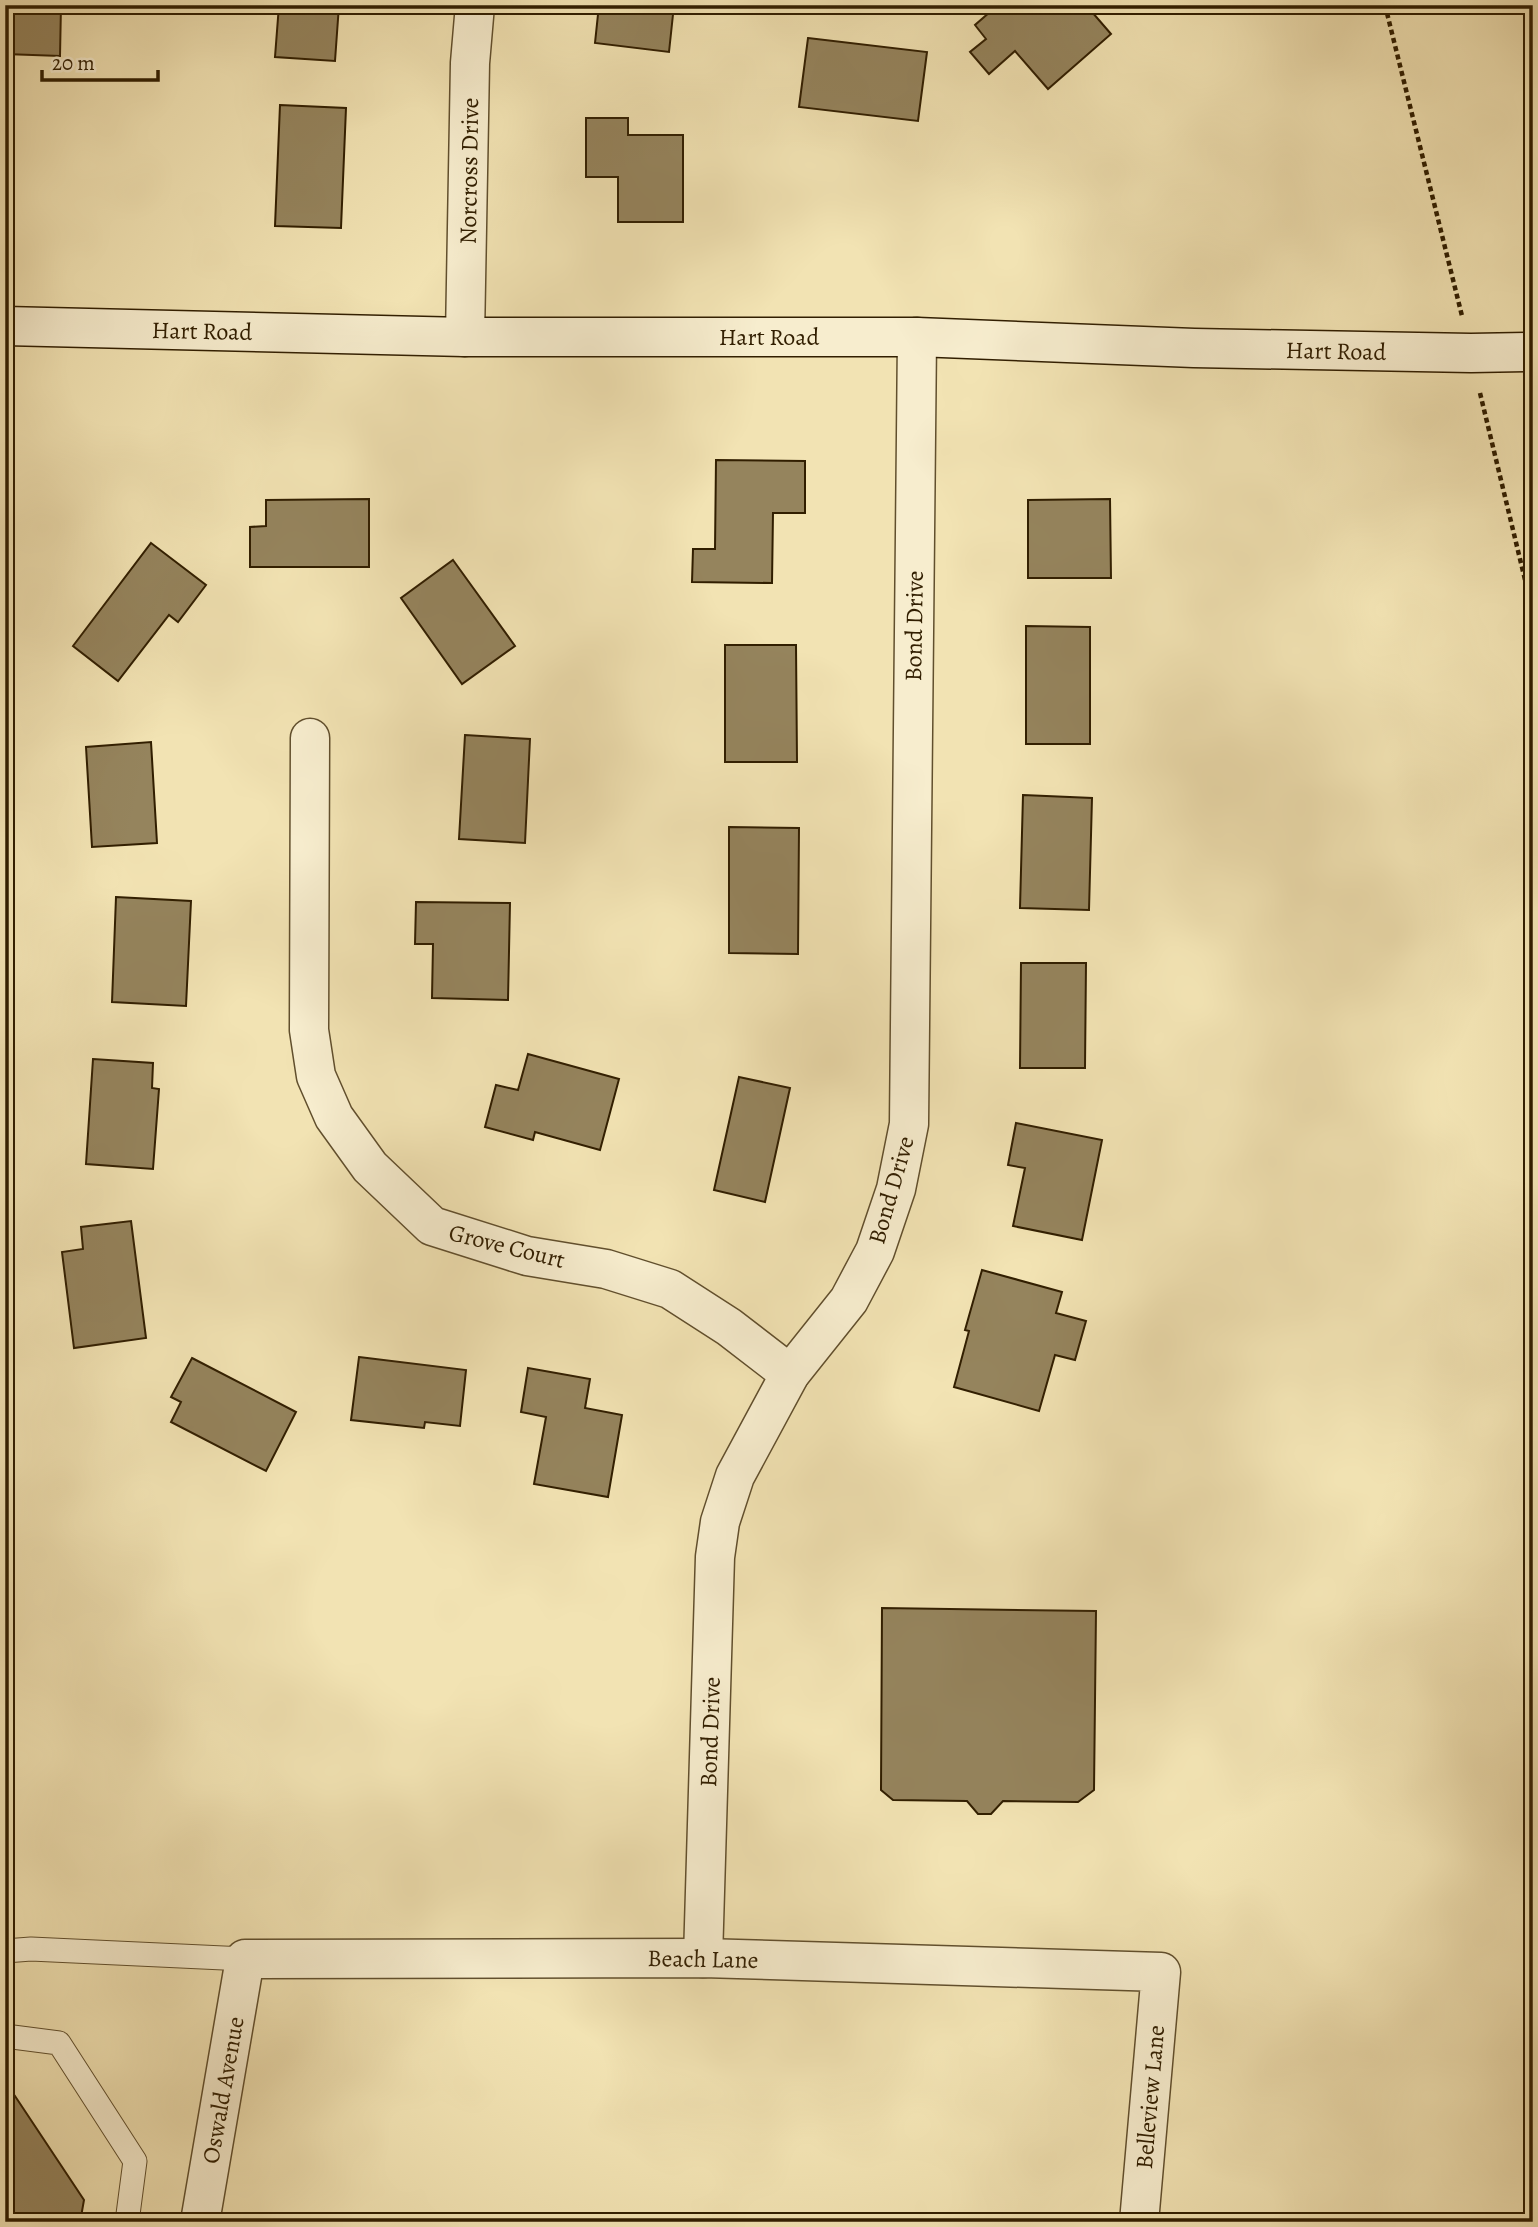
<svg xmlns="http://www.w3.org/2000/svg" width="1538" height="2227" viewBox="0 0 1538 2227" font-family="Alegreya,serif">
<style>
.building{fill:#95845d;stroke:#311e00;stroke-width:2}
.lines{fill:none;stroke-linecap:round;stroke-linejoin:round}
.lane-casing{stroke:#614f2d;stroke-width:25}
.street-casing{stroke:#614f2d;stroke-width:41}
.secondary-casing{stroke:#311e00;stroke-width:41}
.path{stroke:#311e00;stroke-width:4.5;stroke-dasharray:5 3.5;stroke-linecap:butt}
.lane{stroke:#f7edce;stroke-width:23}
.street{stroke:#f7edce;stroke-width:38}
.secondary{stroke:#f7edce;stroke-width:38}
.labels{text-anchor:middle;stroke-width:7;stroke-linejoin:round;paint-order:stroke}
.street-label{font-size:24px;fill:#311e00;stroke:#f7edce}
</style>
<rect width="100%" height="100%" fill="#f2e3b3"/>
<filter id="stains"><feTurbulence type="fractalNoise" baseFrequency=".00286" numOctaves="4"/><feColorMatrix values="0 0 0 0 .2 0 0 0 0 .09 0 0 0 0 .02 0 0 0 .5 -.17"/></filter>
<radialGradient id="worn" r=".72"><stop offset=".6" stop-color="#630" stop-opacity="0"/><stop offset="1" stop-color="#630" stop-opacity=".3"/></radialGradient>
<!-- building -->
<g class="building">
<polygon points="5,5 61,5 60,56 5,54"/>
<polygon points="279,5 339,5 335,61 275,57"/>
<polygon points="599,5 674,5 669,52 595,43"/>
<polygon points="998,5 1035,5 1042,13 1051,5 1086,5 1111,34 1048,89 1015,51 989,74 970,52 986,39 975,25"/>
<polygon points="808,38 927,52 918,121 799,107"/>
<polygon points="280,105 346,108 341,228 275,226"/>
<polygon points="586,118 628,118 628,135 683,135 683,222 618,222 618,177 586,177"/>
<polygon points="716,460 805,461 805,513 773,513 772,583 692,582 693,549 715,549"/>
<polygon points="369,499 369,567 250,567 250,527 266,526 266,500"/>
<polygon points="1110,499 1111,578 1028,578 1028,500"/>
<polygon points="151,543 206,585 178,622 169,615 118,681 73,646"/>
<polygon points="453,560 515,646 462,684 401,598"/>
<polygon points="1026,626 1090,627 1090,744 1026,744"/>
<polygon points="725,645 796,645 797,762 725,762"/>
<polygon points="465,735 530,739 525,843 459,839"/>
<polygon points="151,742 157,843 92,847 86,747"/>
<polygon points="1023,795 1092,798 1089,910 1020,908"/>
<polygon points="729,827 799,828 798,954 729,953"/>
<polygon points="116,897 191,901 186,1006 112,1002"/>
<polygon points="416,902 510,903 508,1000 432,998 433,944 415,944"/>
<polygon points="1021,963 1086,963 1085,1068 1020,1068"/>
<polygon points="528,1054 619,1079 600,1150 535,1132 533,1140 485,1127 496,1085 518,1090"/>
<polygon points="93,1059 153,1063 152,1088 159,1089 153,1169 86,1164"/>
<polygon points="739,1077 790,1088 765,1202 714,1190"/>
<polygon points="1016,1123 1102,1140 1082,1240 1013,1226 1025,1168 1008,1165"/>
<polygon points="131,1221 146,1338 74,1348 62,1252 83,1249 81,1227"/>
<polygon points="982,1270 1062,1292 1056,1313 1086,1321 1075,1360 1055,1355 1039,1411 954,1387 969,1331 965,1330"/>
<polygon points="359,1357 466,1370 460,1426 425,1422 424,1428 351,1420"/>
<polygon points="192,1358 296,1412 266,1471 171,1422 181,1402 171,1397"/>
<polygon points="528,1368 590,1379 585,1408 622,1415 608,1497 534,1484 546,1417 521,1412"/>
<polygon points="882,1608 1096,1611 1094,1790 1078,1802 1003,1801 991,1814 978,1814 967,1801 893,1800 881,1790"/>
<polygon points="5,2088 11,2090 84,2200 81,2217 74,2222 5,2222"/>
</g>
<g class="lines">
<!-- lane casing -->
<g class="lane-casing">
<g id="lane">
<polyline points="5,1951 31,1949 245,1959"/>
<polyline points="5,2036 59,2043 135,2161 127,2222"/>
</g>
</g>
<!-- street casing -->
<g class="street-casing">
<g id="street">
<polyline points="465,337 470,63 475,5"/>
<polyline points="310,738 309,1030 316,1076 334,1117 370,1167 432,1226 527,1256 606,1269 670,1289 729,1327 790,1374"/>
<polyline points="703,1958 715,1557 720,1522 735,1476 790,1374 849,1300 875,1251 896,1189 909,1124 917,337"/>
<polyline points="200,2222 245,1959 703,1958 1161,1972 1139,2222"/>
</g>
</g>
<!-- secondary casing -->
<g class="secondary-casing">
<polyline id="secondary" points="5,326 465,337 917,337 1194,348 1471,353 1533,352"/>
</g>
<!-- path -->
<g class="path">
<polyline points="1385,5 1462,316"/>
<polyline points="1480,393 1533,613"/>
</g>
<!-- lane -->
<use href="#lane" class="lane"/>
<!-- street -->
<use href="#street" class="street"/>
<!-- secondary -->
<use href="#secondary" class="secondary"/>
</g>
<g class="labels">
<!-- street labels -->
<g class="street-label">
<text transform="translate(469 171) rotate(-89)" y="8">Norcross Drive</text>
<text transform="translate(202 331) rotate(1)" y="8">Hart Road</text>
<text x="769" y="345">Hart Road</text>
<text transform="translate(1336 351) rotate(1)" y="8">Hart Road</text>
<text transform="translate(914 626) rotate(-89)" y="8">Bond Drive</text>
<text transform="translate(891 1190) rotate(-74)" y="8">Bond Drive</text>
<text transform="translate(507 1246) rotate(14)" y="8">Grove Court</text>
<text transform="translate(710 1732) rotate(-88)" y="8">Bond Drive</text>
<text transform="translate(703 1959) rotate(1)" y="8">Beach Lane</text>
<text transform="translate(223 2090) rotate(-80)" y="8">Oswald Avenue</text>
<text transform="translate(1150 2097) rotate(-85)" y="8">Belleview Lane</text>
</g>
</g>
<!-- margin -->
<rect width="1538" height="2227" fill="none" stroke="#f2e3b3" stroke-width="28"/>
<rect x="7" y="7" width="1524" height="2213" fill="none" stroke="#311e00" stroke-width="3.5"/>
<rect x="14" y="14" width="1510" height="2199" fill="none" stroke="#311e00" stroke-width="2"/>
<!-- scale -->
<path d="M42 70v10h116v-10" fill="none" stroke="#311e00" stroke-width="3.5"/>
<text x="52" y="70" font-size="21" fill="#311e00" stroke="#f7edce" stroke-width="5" paint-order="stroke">20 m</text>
<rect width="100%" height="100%" filter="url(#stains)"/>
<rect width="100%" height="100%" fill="url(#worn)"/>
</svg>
